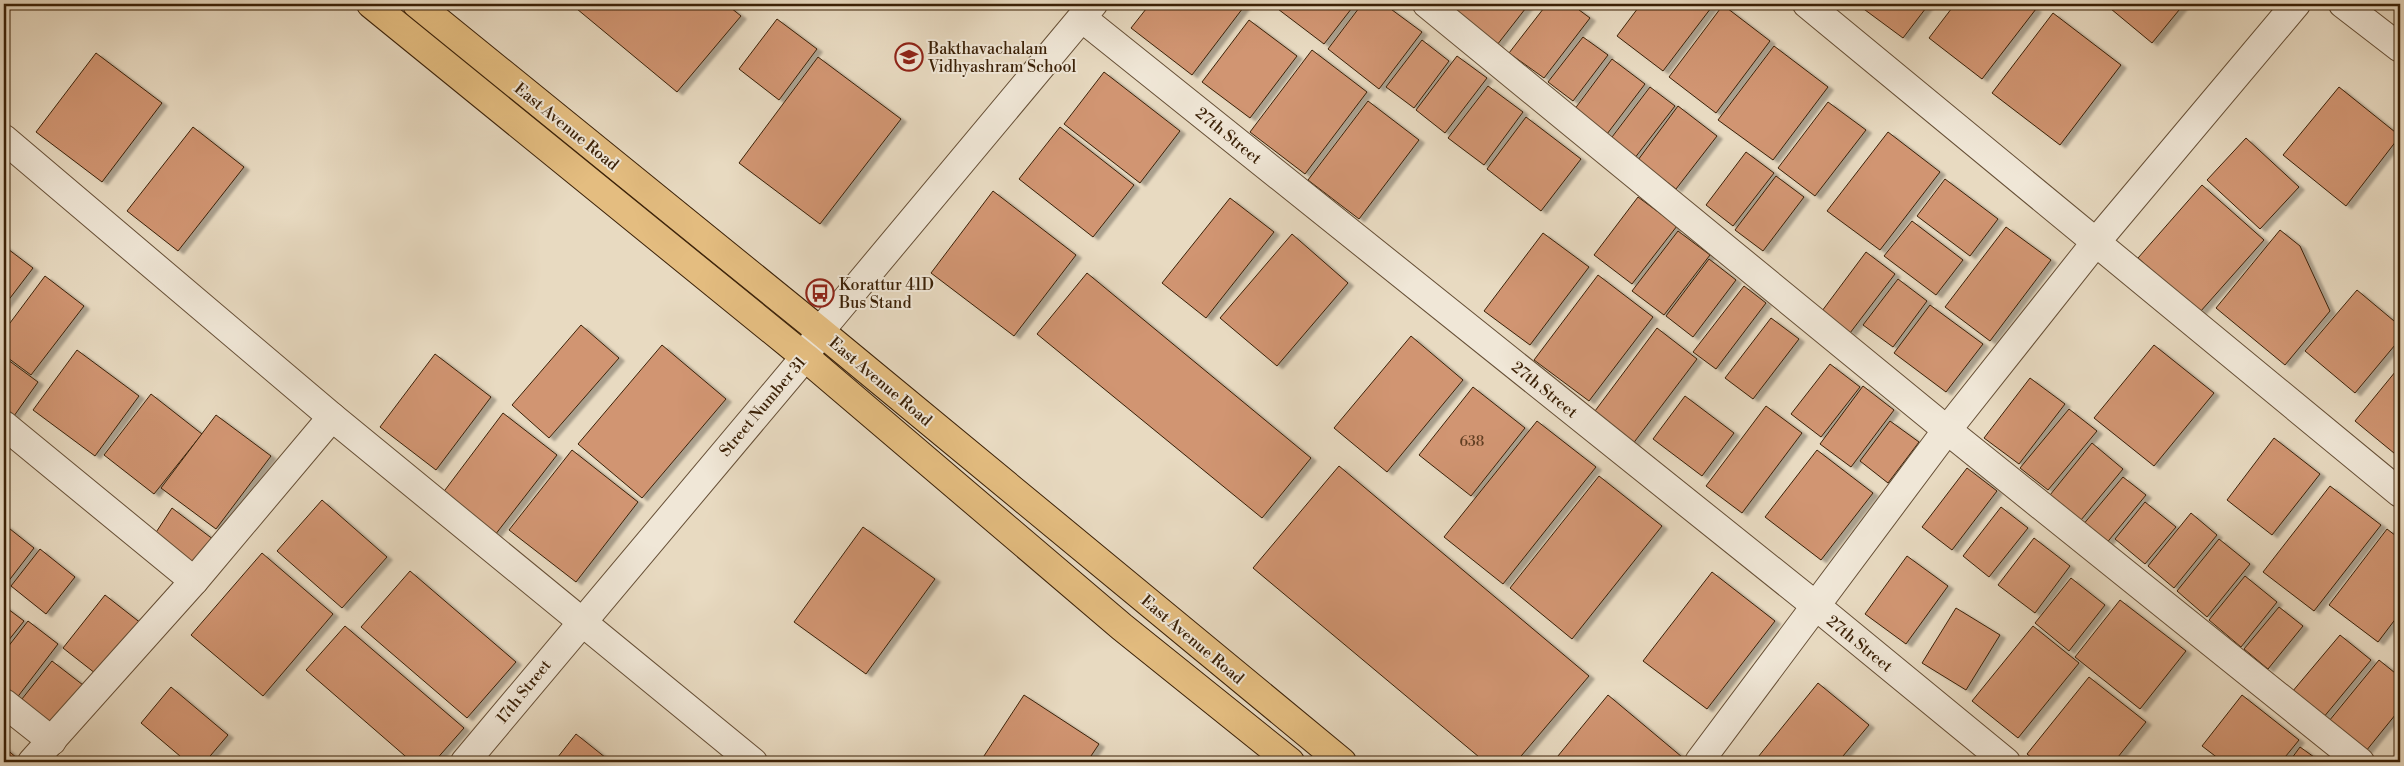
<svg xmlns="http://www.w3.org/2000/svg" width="2404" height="766" viewBox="0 0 2404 766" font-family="'Libre Bodoni',serif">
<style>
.building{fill:#d19572;stroke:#3b2107;filter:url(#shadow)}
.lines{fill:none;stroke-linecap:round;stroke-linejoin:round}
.minor-casing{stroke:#664f36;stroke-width:30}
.major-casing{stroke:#3b2107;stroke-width:30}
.minor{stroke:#f0e7d7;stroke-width:28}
.major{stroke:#e4bd80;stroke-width:28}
.labels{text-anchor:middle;stroke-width:4;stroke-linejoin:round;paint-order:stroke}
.number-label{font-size:14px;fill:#603e22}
.poi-label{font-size:16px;fill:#3b2107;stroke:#f0e7d7;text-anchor:start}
.street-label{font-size:16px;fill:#3b2107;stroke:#f0e7d7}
</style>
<defs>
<filter id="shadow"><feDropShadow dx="5.5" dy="3" stdDeviation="1" flood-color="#0004"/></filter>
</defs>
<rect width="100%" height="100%" fill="#e8dac1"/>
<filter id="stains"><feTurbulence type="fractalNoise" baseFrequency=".004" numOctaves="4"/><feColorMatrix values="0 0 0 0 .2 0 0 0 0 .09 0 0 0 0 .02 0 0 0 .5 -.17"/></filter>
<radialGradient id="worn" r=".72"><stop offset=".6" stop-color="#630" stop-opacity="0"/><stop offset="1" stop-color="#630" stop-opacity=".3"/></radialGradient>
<!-- building -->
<g class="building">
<polygon points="571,4 726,4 741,16 677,92"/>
<polygon points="1150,4 1246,4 1192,75 1131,28"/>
<polygon points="1276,4 1355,4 1324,44 1274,6"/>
<polygon points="1362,4 1384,4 1422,32 1379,89 1328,49"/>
<polygon points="1457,4 1529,4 1497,45 1452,11"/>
<polygon points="1547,4 1571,4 1590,18 1544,78 1509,53"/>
<polygon points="1641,4 1714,4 1663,71 1617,36"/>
<polygon points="1857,4 1929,4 1903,38"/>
<polygon points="1955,4 2028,4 2036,9 1982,79 1929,38"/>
<polygon points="2105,4 2184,4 2152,43"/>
<polygon points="1723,5 1770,41 1716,113 1669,77"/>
<polygon points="2053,13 2121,65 2060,145 1992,93"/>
<polygon points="777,19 817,49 779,100 739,69"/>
<polygon points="1249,20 1297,56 1250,118 1202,82"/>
<polygon points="1583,37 1608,55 1573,101 1548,82"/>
<polygon points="1422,40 1449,61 1414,108 1386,87"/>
<polygon points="1774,46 1828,87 1773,160 1718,120"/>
<polygon points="1312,50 1367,92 1305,174 1250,132"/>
<polygon points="96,53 162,103 102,182 36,132"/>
<polygon points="1457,56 1487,78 1445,133 1416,110"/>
<polygon points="818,57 901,119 820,224 739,163"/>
<polygon points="1612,59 1645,84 1607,134 1574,110"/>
<polygon points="1104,72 1180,131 1140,183 1064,124"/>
<polygon points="1488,86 1523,112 1484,165 1448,138"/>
<polygon points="1650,87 1675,106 1634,159 1609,141"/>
<polygon points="2339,87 2400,136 2346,206 2283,155"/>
<polygon points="1368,101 1419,140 1359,219 1308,180"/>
<polygon points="1828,102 1866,130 1815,196 1778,168"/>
<polygon points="1678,106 1717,136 1676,189 1638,160"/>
<polygon points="1526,117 1581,159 1541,211 1487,169"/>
<polygon points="193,127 244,167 178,251 127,211"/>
<polygon points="1060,127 1134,185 1093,237 1019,179"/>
<polygon points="1888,132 1940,172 1880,250 1827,211"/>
<polygon points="2246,138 2299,187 2260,229 2207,180"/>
<polygon points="1746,152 1774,173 1733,226 1706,205"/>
<polygon points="1776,176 1804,197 1763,251 1735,230"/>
<polygon points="1945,179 1998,219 1970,256 1917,216"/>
<polygon points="2202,185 2264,240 2200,312 2138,258"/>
<polygon points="993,191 1076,255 1014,336 931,273"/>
<polygon points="1638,197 1677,226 1632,284 1594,255"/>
<polygon points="1230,198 1274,232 1206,318 1162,283"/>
<polygon points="1912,221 1963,260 1936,295 1884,256"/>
<polygon points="2006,227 2051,260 1990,341 1945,307"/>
<polygon points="2280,230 2300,246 2330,311 2285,365 2216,308"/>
<polygon points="1678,231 1710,255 1664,315 1632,291"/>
<polygon points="1543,233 1589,267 1530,345 1484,311"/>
<polygon points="1292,234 1348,283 1277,366 1220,318"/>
<polygon points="4,246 33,268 4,306"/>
<polygon points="1866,252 1895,274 1850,333 1822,311"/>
<polygon points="1709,259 1736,280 1693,337 1666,316"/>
<polygon points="1087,273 1311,458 1262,518 1037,334"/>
<polygon points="1598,275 1653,317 1589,401 1534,360"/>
<polygon points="45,276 84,306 31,375 4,355 4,331"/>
<polygon points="1898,279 1927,301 1893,347 1863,325"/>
<polygon points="1744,286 1766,303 1716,369 1693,352"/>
<polygon points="2357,290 2400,326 2400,339 2355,393 2305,351"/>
<polygon points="1930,305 1983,344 1946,392 1894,353"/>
<polygon points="1771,318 1799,339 1753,399 1725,378"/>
<polygon points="581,325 619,358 549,438 512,405"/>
<polygon points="1657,328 1697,359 1632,445 1592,415"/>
<polygon points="1411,336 1463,380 1387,472 1334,428"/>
<polygon points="662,345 726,399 642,498 578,444"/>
<polygon points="2154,345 2214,393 2154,466 2094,418"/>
<polygon points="77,350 139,396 95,456 33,410"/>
<polygon points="435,354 491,397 436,470 380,427"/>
<polygon points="4,357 38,382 9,423 4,419"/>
<polygon points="1830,364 1860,387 1821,437 1791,414"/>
<polygon points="2400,366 2400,458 2355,421"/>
<polygon points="2030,378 2065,404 2019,464 1984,438"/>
<polygon points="1863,386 1894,410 1851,467 1820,444"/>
<polygon points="1473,387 1525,428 1471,496 1419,455"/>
<polygon points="151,394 202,434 154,494 104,455"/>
<polygon points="1685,396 1734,433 1702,476 1653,439"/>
<polygon points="1766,406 1802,433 1742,513 1706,486"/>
<polygon points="2069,409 2097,431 2048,490 2020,468"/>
<polygon points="503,413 557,455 495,535 442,494"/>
<polygon points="216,415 271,456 216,529 161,488"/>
<polygon points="1537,421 1596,467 1503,584 1444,537"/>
<polygon points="1890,421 1919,442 1888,483 1860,461"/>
<polygon points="2274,438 2320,474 2272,535 2227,500"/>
<polygon points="2092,443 2123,469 2081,520 2050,495"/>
<polygon points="572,450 638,502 576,582 509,530"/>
<polygon points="1817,450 1873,493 1821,560 1765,517"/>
<polygon points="1339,466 1589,676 1516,762 1485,762 1253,568"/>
<polygon points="1967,468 1997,491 1952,550 1922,527"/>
<polygon points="1599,476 1662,526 1572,639 1510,588"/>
<polygon points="2123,477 2146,495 2105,545 2082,526"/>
<polygon points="2330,486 2381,525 2314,611 2263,572"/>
<polygon points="322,500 387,557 342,608 277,551"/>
<polygon points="2145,502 2176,527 2145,564 2115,539"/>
<polygon points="2001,507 2028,528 1989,577 1963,556"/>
<polygon points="172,508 218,543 190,571 151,540"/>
<polygon points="2191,513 2217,535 2174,588 2148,566"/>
<polygon points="5,525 34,548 4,587 4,527"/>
<polygon points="863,527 935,579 866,674 794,622"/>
<polygon points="2387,529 2400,539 2400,613 2378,642 2329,605"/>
<polygon points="2034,538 2070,566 2035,613 1998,585"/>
<polygon points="2219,539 2250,564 2207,617 2177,591"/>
<polygon points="40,549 75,577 46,614 11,586"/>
<polygon points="262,553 333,614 263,696 191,635"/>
<polygon points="1907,556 1948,586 1906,644 1865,614"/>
<polygon points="410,571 516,662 467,718 361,627"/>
<polygon points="1712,572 1775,621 1707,709 1643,661"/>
<polygon points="2245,576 2277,602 2241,647 2209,620"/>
<polygon points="2071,578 2105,605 2069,651 2035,623"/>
<polygon points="105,595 142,624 100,677 63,648"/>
<polygon points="2120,600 2186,651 2140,709 2075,657"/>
<polygon points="4,606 24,621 4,646"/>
<polygon points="2279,607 2303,626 2268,669 2244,649"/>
<polygon points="1956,608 2000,635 1966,690 1922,663"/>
<polygon points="28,621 58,644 16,699 4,690 4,652"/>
<polygon points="345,626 464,728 434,762 412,762 306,670"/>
<polygon points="2033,626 2079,663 2018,738 1972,701"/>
<polygon points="2340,635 2371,660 2323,718 2292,692"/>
<polygon points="2379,660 2400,677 2400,709 2366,751 2329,721"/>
<polygon points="52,661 83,685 49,729 18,704"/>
<polygon points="2089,677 2146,722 2114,762 2037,762 2027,754"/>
<polygon points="1818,683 1869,725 1838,762 1754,762"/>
<polygon points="171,687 228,735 205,762 187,762 141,723"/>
<polygon points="1024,695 1099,744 1087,762 980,762"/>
<polygon points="1608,695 1682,757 1678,762 1553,762"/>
<polygon points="2242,695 2299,740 2281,762 2223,762 2202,746"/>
<polygon points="576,734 611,762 554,762"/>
<polygon points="4,747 18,759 16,762 4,762"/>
<polygon points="2300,747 2321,762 2289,762"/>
</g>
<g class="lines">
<!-- minor casing -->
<g class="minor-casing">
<g id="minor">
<polyline points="1427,4 1947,430 2360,762"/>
<polyline points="1807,4 2400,493"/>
<polyline points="2343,4 2400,48"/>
<polyline points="1082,18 1816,606 2006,762"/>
<polyline points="4,139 332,417 753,762"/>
<polyline points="4,425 194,581"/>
<polyline points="4,703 52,741"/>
<polyline points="32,762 194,581 332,417"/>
<polyline points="465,762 805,357 820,331 1093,4"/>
<polyline points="1699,762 1947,430 2096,242 2296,4"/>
</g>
</g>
<!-- major casing -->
<g class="major-casing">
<g id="major">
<polyline points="371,4 805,357 1122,627 1290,762"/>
<polyline points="417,4 820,331 1342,762"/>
</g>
</g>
<!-- minor -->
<use href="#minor" class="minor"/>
<!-- major -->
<use href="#major" class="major"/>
</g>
<!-- icons -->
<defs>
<g id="school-ring" transform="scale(1.4375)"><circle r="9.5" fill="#f0e7d7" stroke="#8f2418" stroke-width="1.5"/><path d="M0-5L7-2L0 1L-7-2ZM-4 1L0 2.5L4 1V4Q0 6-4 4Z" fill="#8f2418"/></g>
<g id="bus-ring" transform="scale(1.4375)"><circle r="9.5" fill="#f0e7d7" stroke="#8f2418" stroke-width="1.5"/><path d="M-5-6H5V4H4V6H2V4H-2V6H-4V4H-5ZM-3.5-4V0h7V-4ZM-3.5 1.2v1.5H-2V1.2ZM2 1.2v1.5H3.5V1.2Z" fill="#8f2418"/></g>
</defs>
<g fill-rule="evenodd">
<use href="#school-ring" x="909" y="57"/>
<use href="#bus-ring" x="820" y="293"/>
</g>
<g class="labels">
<!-- number labels -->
<g class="number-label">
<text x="1472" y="446">638</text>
</g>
<!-- poi labels -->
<g class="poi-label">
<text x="928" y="54">Bakthavachalam<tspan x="928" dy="18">Vidhyashram School</tspan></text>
<text x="839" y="290">Korattur 41D<tspan x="839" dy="18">Bus Stand</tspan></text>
</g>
<!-- street labels -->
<g class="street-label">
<text transform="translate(567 126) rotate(39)" y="6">East Avenue Road</text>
<text transform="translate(1229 135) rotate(39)" y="6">27th Street</text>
<text transform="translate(881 381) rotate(40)" y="6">East Avenue Road</text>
<text transform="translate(1545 389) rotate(39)" y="6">27th Street</text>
<text transform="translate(762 406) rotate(-50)" y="6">Street Number 31</text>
<text transform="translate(1193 639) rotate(40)" y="6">East Avenue Road</text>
<text transform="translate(1860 643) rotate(39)" y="6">27th Street</text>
<text transform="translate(523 691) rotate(-51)" y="6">17th Street</text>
</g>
</g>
<!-- margin -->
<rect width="2404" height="766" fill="none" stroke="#e8dac1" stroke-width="20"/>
<rect x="5" y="5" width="2394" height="756" fill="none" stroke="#3b2107" stroke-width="2.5"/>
<rect x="10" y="10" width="2384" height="746" fill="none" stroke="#3b2107"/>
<rect width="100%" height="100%" filter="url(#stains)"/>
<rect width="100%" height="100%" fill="url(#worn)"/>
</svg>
